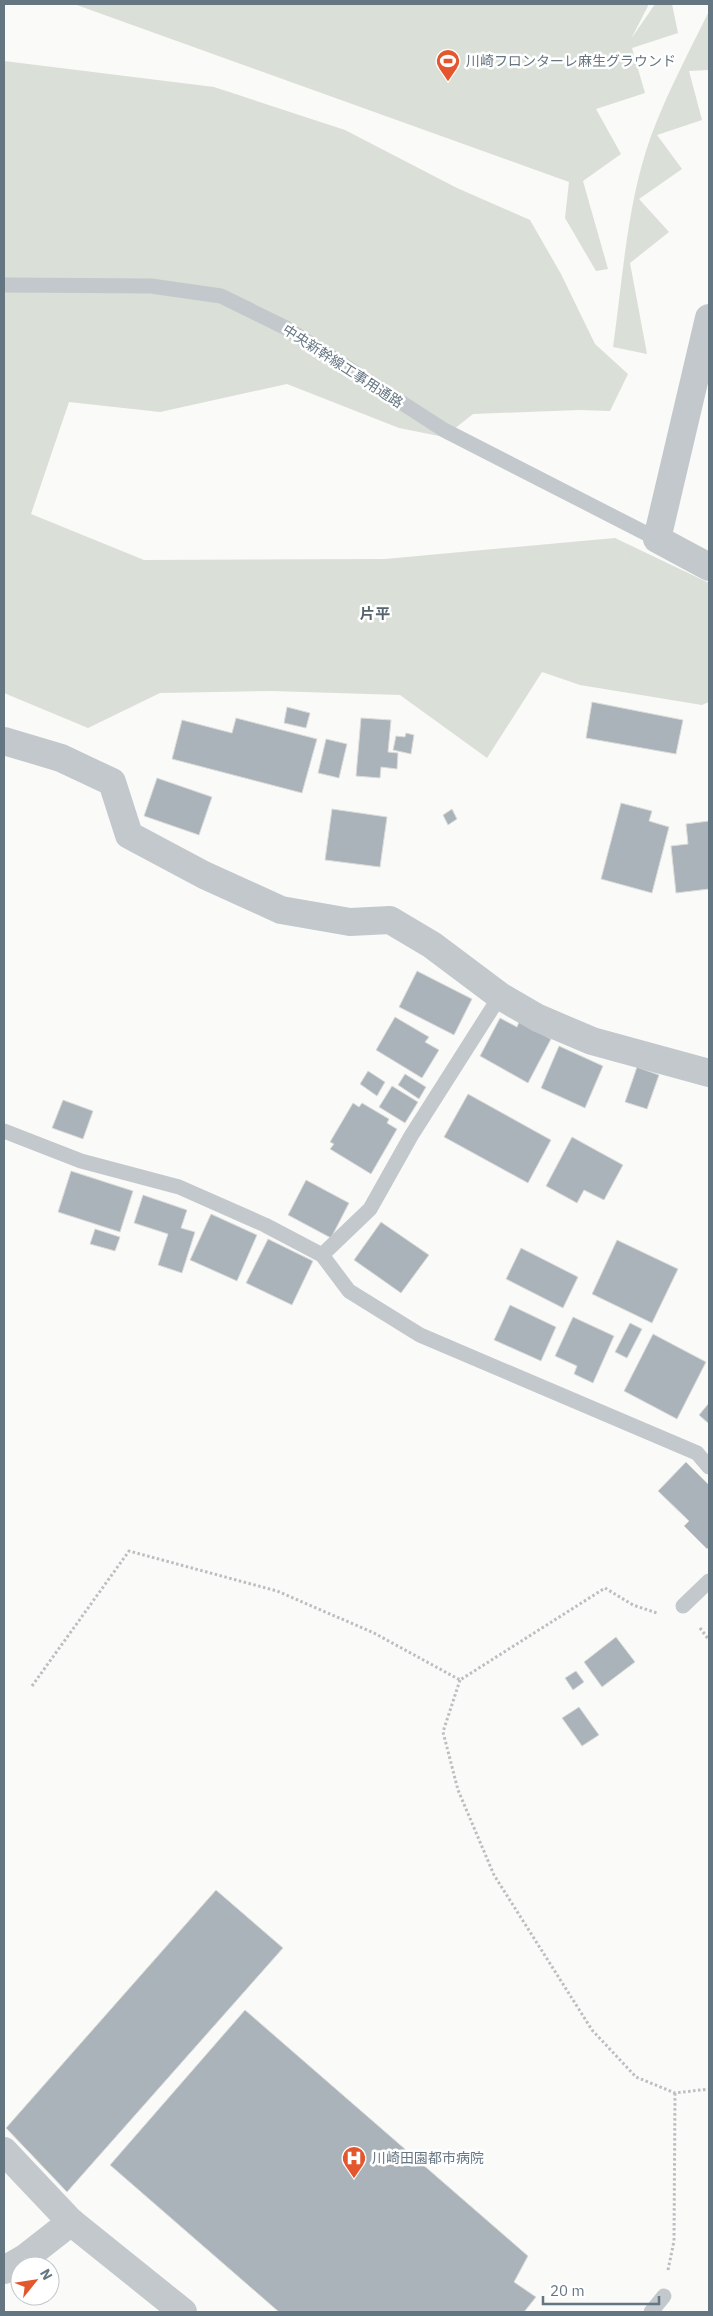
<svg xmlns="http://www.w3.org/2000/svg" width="713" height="2316" viewBox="0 0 713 2316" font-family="'IBM Plex Sans','Noto Sans JP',sans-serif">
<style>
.green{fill:#dadfd7}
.building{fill:#aab3b9;stroke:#dcdcda}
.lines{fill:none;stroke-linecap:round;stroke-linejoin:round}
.path{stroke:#bbbfc2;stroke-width:3;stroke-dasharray:2.5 2.5;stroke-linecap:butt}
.lane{stroke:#c3c8cc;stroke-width:15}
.street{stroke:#c3c8cc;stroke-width:28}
.labels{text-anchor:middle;stroke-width:5;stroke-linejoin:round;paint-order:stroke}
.poi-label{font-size:14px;fill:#657683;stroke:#fff;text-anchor:start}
.street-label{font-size:14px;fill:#657683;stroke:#fff}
.neighbourhood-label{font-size:15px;font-weight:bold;fill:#57646e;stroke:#fff}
</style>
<rect width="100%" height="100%" fill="#fafaf8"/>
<!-- green -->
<g class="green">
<polygon points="74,4 649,4 631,39 655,4 672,4 678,33 632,48 645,93 596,109 621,154 583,181 608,269 596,271 565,218 569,182"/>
<path d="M 709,11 L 709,70 L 689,71 L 702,120 L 657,135 L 682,169 L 639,199 L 669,232 L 630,263 L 647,354 L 613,347 C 623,277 627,203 651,136 C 667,93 689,52 709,11 Z"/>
<polygon points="4,61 214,87 345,130 457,188 530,220 561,274 595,344 628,374 610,411 579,410 473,414 444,437 399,428 287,384 160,412 69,402 31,514 144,560 385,559 615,538 709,583 709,702 702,705 580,685 542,672 487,758 400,695 272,691 160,693 88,728 4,693"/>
</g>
<!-- building -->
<g class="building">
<polygon points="592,702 683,720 676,754 586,738"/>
<polygon points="287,707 310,713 306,728 284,723"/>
<polygon points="236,718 317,739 302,793 172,759 182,720 232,733"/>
<polygon points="361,718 391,720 388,752 398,753 397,769 381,767 380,778 356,776"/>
<polygon points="406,733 414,735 411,754 393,750 396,736 405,737"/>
<polygon points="326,739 347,744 339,778 318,773"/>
<polygon points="157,778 212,797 199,835 144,816"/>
<polygon points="621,803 652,811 649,821 669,827 652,893 601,879"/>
<polygon points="332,809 387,817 380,867 325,860"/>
<polygon points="452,809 457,819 448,825 443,815"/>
<polygon points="709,821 709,889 676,893 671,846 688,844 686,824"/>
<polygon points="417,971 472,999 454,1035 399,1007"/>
<polygon points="395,1017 429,1037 425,1042 439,1050 422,1078 376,1050"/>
<polygon points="500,1018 517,1027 519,1022 551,1039 528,1083 480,1056"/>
<polygon points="559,1046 603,1066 585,1108 541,1088"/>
<polygon points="637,1067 659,1075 647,1109 625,1102"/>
<polygon points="368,1071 385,1082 377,1096 360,1084"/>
<polygon points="405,1074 426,1087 419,1099 398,1085"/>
<polygon points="392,1086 418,1102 405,1123 379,1107"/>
<polygon points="468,1094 551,1140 528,1183 444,1137"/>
<polygon points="63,1100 93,1111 83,1139 52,1128"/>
<polygon points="353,1103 359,1107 362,1103 389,1119 387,1123 397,1129 371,1174 330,1149 334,1144 330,1142"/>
<polygon points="572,1137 623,1165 604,1200 584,1190 577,1203 546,1186"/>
<polygon points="71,1171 133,1191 120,1232 58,1212"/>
<polygon points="306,1180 349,1203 331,1238 288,1215"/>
<polygon points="143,1195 187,1210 181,1228 195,1232 182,1273 158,1265 168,1234 134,1223"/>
<polygon points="211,1214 257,1235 237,1281 190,1260"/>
<polygon points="381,1222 429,1255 401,1293 354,1260"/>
<polygon points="95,1229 120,1237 115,1251 90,1244"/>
<polygon points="268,1239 313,1261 292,1305 246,1283"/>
<polygon points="617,1240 678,1269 652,1323 592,1294"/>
<polygon points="521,1248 578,1277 563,1308 506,1279"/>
<polygon points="510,1305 556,1327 541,1361 494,1340"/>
<polygon points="573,1317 614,1336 593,1383 574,1374 577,1366 555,1356"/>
<polygon points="630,1323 642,1329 627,1358 615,1352"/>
<polygon points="653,1334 706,1362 677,1419 624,1391"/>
<polygon points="709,1403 709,1421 708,1423 699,1415"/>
<polygon points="686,1462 709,1485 709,1547 707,1549 684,1526 689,1521 658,1491"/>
<polygon points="616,1637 635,1662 602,1687 584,1662"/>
<polygon points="576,1671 584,1682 573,1690 565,1678"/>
<polygon points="579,1707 599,1735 582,1746 562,1718"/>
<polygon points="216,1890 283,1948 67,2192 6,2128"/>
<polygon points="245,2010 528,2256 514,2282 536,2297 524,2312 279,2312 110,2165"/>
</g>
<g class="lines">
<!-- path -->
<g class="path">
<polyline points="700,1628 709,1640"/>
<polyline points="460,1680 443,1732 458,1790 494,1875 592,2030 636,2077 675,2093 709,2089"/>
<polyline points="32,1686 129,1551 277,1591 374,1633 460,1680 605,1588 633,1605 657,1613"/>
<polyline points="668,2270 674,2241 675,2093"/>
</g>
<!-- lane -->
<g class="lane">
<polyline points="4,285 151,286 221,296 286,328 444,430 657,539"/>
<polyline points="4,1131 81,1161 179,1187 265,1225 322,1255 370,1209 411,1136 500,996"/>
<polyline points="322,1255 349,1291 420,1335 697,1453 709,1467"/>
<polyline points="683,1606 709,1581"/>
<polyline points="651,2312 664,2296"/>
</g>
<!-- street -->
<g class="street">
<polyline points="709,318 657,539 709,567"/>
<polyline points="4,741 61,758 112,782 129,835 204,875 281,910 350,922 390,920 432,945 500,996 538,1018 592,1041 709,1073"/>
<polyline points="4,2151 71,2222 183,2312"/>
<polyline points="4,2270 25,2258 71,2222"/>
</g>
</g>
<!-- icons -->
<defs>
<g id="stadium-pin" transform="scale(1.25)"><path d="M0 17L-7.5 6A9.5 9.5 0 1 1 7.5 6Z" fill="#e4572e" stroke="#fff"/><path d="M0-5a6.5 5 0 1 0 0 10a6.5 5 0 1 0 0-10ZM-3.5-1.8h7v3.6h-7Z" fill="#fff"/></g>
<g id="hospital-pin" transform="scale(1.25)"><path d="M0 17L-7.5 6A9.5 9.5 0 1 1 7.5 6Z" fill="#e4572e" stroke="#fff"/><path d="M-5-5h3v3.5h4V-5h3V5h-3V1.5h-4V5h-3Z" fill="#fff"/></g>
</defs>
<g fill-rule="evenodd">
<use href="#stadium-pin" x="448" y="61"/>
<use href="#hospital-pin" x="354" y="2158"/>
</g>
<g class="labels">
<!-- poi labels -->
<g class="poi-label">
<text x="466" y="66">川崎フロンターレ麻生グラウンド</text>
<text x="372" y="2163">川崎田園都市病院</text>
</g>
<!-- street labels -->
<g class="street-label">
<text transform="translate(343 366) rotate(33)" y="5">中央新幹線工事用通路</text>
</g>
<!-- neighbourhood labels -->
<g class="neighbourhood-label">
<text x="375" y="619">片平</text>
</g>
</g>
<!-- border -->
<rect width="713" height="2316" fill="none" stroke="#657683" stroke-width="10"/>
<!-- north arrow -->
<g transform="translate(35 2281) rotate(60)"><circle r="24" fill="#ffffff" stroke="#c1c8cd"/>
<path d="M0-4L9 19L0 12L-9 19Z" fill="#e4572e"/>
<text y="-8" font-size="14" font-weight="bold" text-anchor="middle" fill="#657683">N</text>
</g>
<!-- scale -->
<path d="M543 2296v8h116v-8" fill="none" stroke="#657683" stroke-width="2.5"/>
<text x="550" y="2296" font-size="15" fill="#657683" stroke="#ffffff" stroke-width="4" paint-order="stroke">20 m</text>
</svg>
